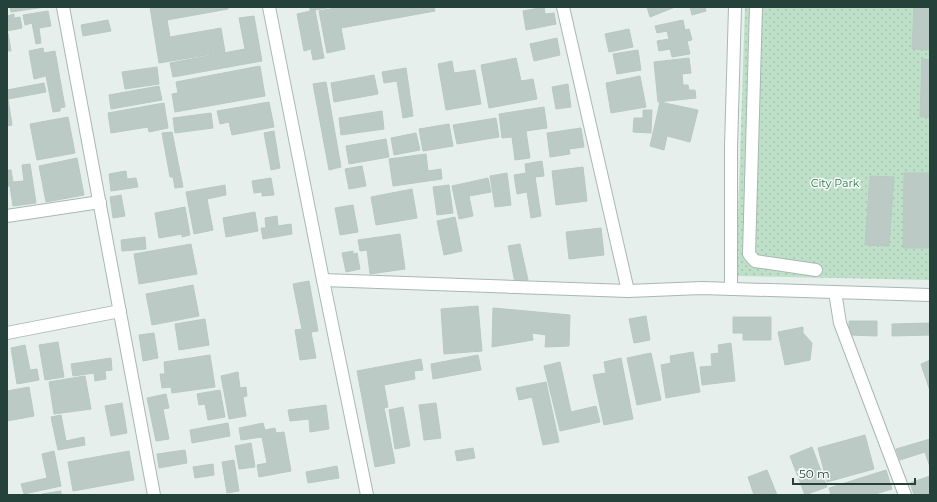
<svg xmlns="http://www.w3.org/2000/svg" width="937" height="502" viewBox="0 0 937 502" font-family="Montserrat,sans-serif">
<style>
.grass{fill:url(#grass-dots)}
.building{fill:#bbcac4;stroke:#b8c9c2}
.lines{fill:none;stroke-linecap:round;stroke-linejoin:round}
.minor-casing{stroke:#a8b8b2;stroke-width:14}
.minor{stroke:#fff;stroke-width:12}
.labels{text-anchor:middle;stroke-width:3;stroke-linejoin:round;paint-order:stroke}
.park-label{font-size:11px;fill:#2d7a4b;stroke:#f7fbf9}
</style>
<defs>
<pattern id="grass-dots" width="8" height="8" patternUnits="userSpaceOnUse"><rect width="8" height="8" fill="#bfe0c8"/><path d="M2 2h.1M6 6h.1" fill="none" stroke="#a4c1ad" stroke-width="1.8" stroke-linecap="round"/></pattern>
</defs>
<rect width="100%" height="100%" fill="#e6efeb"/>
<!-- grass -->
<polygon class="grass" points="745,7 930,7 930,280 736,276"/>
<!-- building -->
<g class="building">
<polygon points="10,7 45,7 11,12"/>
<polygon points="150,7 228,7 228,9 167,20 170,37 221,28 225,52 159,63"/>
<polygon points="310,7 332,7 310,11"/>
<polygon points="340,7 434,7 435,11 341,28 345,49 327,53 319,11"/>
<polygon points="544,7 545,14 554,13 556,24 526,30 523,11"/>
<polygon points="647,7 675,7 650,17"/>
<polygon points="690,7 705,7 706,11 692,15"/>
<polygon points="914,7 930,7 930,50 912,49"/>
<polygon points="315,10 324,58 313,60 311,49 304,51 297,14"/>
<polygon points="48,11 51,26 39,28 41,43 36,44 32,23 25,25 23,15"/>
<polygon points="14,14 14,18 20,17 22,28 7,31 7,16"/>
<polygon points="254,16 262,61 173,77 170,63 245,49 239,18"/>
<polygon points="108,20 111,31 83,36 81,25"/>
<polygon points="683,20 685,30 689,29 692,40 687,41 690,54 672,57 670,49 659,51 657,41 669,39 667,31 657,33 655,26"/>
<polygon points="629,29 633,47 609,52 605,34"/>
<polygon points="7,33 8,33 11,51 7,51"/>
<polygon points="557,38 560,55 534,61 530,44"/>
<polygon points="43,48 44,53 55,51 65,107 60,108 60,111 53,112 46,76 34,79 29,51"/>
<polygon points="638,50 641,70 617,74 613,54"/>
<polygon points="516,58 521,81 533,79 537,99 489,108 481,65"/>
<polygon points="689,58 691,73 682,74 683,85 688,85 689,90 695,90 696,98 658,102 654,62"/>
<polygon points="922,59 930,60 930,117 920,117"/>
<polygon points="452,61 454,73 475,70 481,104 446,110 438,64"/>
<polygon points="260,66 265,96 175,112 172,94 178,93 176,82"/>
<polygon points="157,67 159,84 125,89 122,72"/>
<polygon points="406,68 413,116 403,118 397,81 384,83 382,72"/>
<polygon points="374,75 378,94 334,102 331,83"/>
<polygon points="640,76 646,107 611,113 606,83"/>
<polygon points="326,82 341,167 329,170 313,84"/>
<polygon points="44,83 46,92 8,99 12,125 7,126 7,90"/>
<polygon points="568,84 571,107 556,109 552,87"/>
<polygon points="159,86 162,100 111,109 109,95"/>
<polygon points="269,102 274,127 232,135 229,122 220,124 217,111"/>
<polygon points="660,102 698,110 690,142 667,136 664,150 650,146"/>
<polygon points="164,103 168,128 149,132 148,127 111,133 108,113"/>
<polygon points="544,107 547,128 526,131 530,158 515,160 512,137 502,138 499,114"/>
<polygon points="643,110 652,110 651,133 633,132 634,118 643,118"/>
<polygon points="382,111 384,129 341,135 339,118"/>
<polygon points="211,113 213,128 175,133 173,118"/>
<polygon points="68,117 75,153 37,160 30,124"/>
<polygon points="496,118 499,137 457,144 453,125"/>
<polygon points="449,124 453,146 423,151 419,129"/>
<polygon points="581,128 584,147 569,149 570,154 550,157 547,133"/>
<polygon points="274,131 280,168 271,170 264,133"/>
<polygon points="172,132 183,187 175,188 173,177 170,177 162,133"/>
<polygon points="416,133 420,150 394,155 391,138"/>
<polygon points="386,139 389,157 349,164 346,146"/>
<polygon points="426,154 428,171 441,169 442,179 393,186 389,159"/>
<polygon points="77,158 84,195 46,202 39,166"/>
<polygon points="542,161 544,176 535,177 541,216 531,218 527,192 517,194 514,175 526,173 525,164"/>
<polygon points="30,164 36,203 13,206 10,186 7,186 7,170 11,170 13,182 24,181 22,165"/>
<polygon points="362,166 366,186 349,189 345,169"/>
<polygon points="583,167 587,201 556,205 552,171"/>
<polygon points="126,171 127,179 136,178 138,187 111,191 109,174"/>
<polygon points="507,173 511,205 495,207 490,176"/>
<polygon points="904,173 930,173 930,248 903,248"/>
<polygon points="870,176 894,177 889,246 865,245"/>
<polygon points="271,178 274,195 262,196 262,192 254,193 252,181"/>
<polygon points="488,178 491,192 469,196 473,216 459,219 452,186"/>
<polygon points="225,185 226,195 207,199 213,230 194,234 186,192"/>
<polygon points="449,185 453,213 437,215 433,187"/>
<polygon points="412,189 417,218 376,225 371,197"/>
<polygon points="121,195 125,216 113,218 110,197"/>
<polygon points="353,205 358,232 340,235 335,208"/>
<polygon points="185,207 190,235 182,237 182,234 159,238 155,213"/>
<polygon points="255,212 258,231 226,237 223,218"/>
<polygon points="277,216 278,226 291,224 292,234 263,239 261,228 266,228 265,218"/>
<polygon points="455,217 462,251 444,255 437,221"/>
<polygon points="601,228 604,255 569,259 566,232"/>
<polygon points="400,234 405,269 370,274 367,250 360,251 358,240"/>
<polygon points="145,237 146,249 122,251 121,240"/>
<polygon points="191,244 197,274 139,284 134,254"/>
<polygon points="520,244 528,280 515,283 508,246"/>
<polygon points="353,251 353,254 357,253 360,269 346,272 342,253"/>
<polygon points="309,281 318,331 311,332 316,358 300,360 295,330 302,329 293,284"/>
<polygon points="193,285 199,316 152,325 146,294"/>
<polygon points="478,306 482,351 444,354 441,309"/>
<polygon points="493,308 570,315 569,346 545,347 546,335 532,333 533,340 492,347"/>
<polygon points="646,316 650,340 634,343 629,319"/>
<polygon points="733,317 771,317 771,340 743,340 743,333 733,333"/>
<polygon points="205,319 209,345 179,350 175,324"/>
<polygon points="849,321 877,321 877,336 849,335"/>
<polygon points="930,323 930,335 892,336 892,324"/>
<polygon points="803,327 803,333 812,343 810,360 785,365 778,332"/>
<polygon points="154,333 158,358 143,361 139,335"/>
<polygon points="58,342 64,377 45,380 39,345"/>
<polygon points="731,343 735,381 702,385 700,367 712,366 711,354 719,353 718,345"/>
<polygon points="25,345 30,370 37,369 39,380 17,384 11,348"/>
<polygon points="693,352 700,392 666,398 661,365 671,363 670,356"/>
<polygon points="651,353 661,400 637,405 627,358"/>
<polygon points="210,355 215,387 172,393 171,387 162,388 160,374 165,374 164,362"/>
<polygon points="478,355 481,370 433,379 431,364"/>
<polygon points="111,358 112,370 105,371 106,379 95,381 94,373 73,376 71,364"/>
<polygon points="621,358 633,419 604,425 593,375 606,373 604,362"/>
<polygon points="421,359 423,370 414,371 415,379 384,385 388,407 384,408 395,463 375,467 357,371"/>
<polygon points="930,360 930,391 921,364"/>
<polygon points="560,362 571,412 596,406 600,422 560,431 544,366"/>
<polygon points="238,372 240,388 246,387 247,396 243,397 246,416 229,419 221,376"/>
<polygon points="85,376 91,409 54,414 49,382"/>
<polygon points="546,382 559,442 543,445 532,397 519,400 516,388"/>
<polygon points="29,387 34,416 7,421 7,391"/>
<polygon points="220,390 225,417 208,420 205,404 199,405 197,394"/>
<polygon points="166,394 169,408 163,409 169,439 156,441 147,398"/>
<polygon points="122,403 127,433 111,436 105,406"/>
<polygon points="436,403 441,438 424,440 419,405"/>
<polygon points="326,405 329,429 310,432 309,419 290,421 288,410"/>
<polygon points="403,407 410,446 395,449 389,410"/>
<polygon points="61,415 66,441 84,437 85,445 58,450 51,417"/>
<polygon points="228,423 230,436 192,443 190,430"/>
<polygon points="263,423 265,430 275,428 276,433 284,432 291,471 259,477 257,465 267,463 262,437 241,440 239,428"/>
<polygon points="865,435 874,469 827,482 818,448"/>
<polygon points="930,439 930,467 925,452 900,460 896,449"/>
<polygon points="251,443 255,467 239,469 235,446"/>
<polygon points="812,447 827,487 805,495 790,456"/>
<polygon points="473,448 475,458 457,461 455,451"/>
<polygon points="185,450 187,463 159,468 157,454"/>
<polygon points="54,451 61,486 24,494 21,484 47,478 42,454"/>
<polygon points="129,451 134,480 73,491 68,462"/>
<polygon points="234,460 239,491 227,493 222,462"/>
<polygon points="213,464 214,475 195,478 193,467"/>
<polygon points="337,466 339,478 308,483 306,472"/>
<polygon points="767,470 777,495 754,495 748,477"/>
<polygon points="886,470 892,489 872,495 831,495 829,488"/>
<polygon points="930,476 930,495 914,495 910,483"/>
<polygon points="61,491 61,495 42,495 42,494"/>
</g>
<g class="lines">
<!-- minor casing -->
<g class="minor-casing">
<g id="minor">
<polyline points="63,7 154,495"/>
<polyline points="269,7 323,280 367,495"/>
<polyline points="563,7 628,291"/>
<polyline points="756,7 749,254 755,261 816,270"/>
<polyline points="7,216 100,202"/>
<polyline points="323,280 628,291 702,288 930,295"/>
<polyline points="731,289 731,147 735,7"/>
<polyline points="835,292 840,323 905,495"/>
<polyline points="7,333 120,311"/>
</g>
</g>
<!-- minor -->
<use href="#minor" class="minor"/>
</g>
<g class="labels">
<!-- park labels -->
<g class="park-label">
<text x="835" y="187">City Park</text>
</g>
</g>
<!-- border -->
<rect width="937" height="502" fill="none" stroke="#24423a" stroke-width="16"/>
<!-- scale -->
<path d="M793 478v6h122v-6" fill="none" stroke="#24423a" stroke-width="2"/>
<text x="799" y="478" font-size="12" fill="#24423a" stroke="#f7fbf9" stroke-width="3" paint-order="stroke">50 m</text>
</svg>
